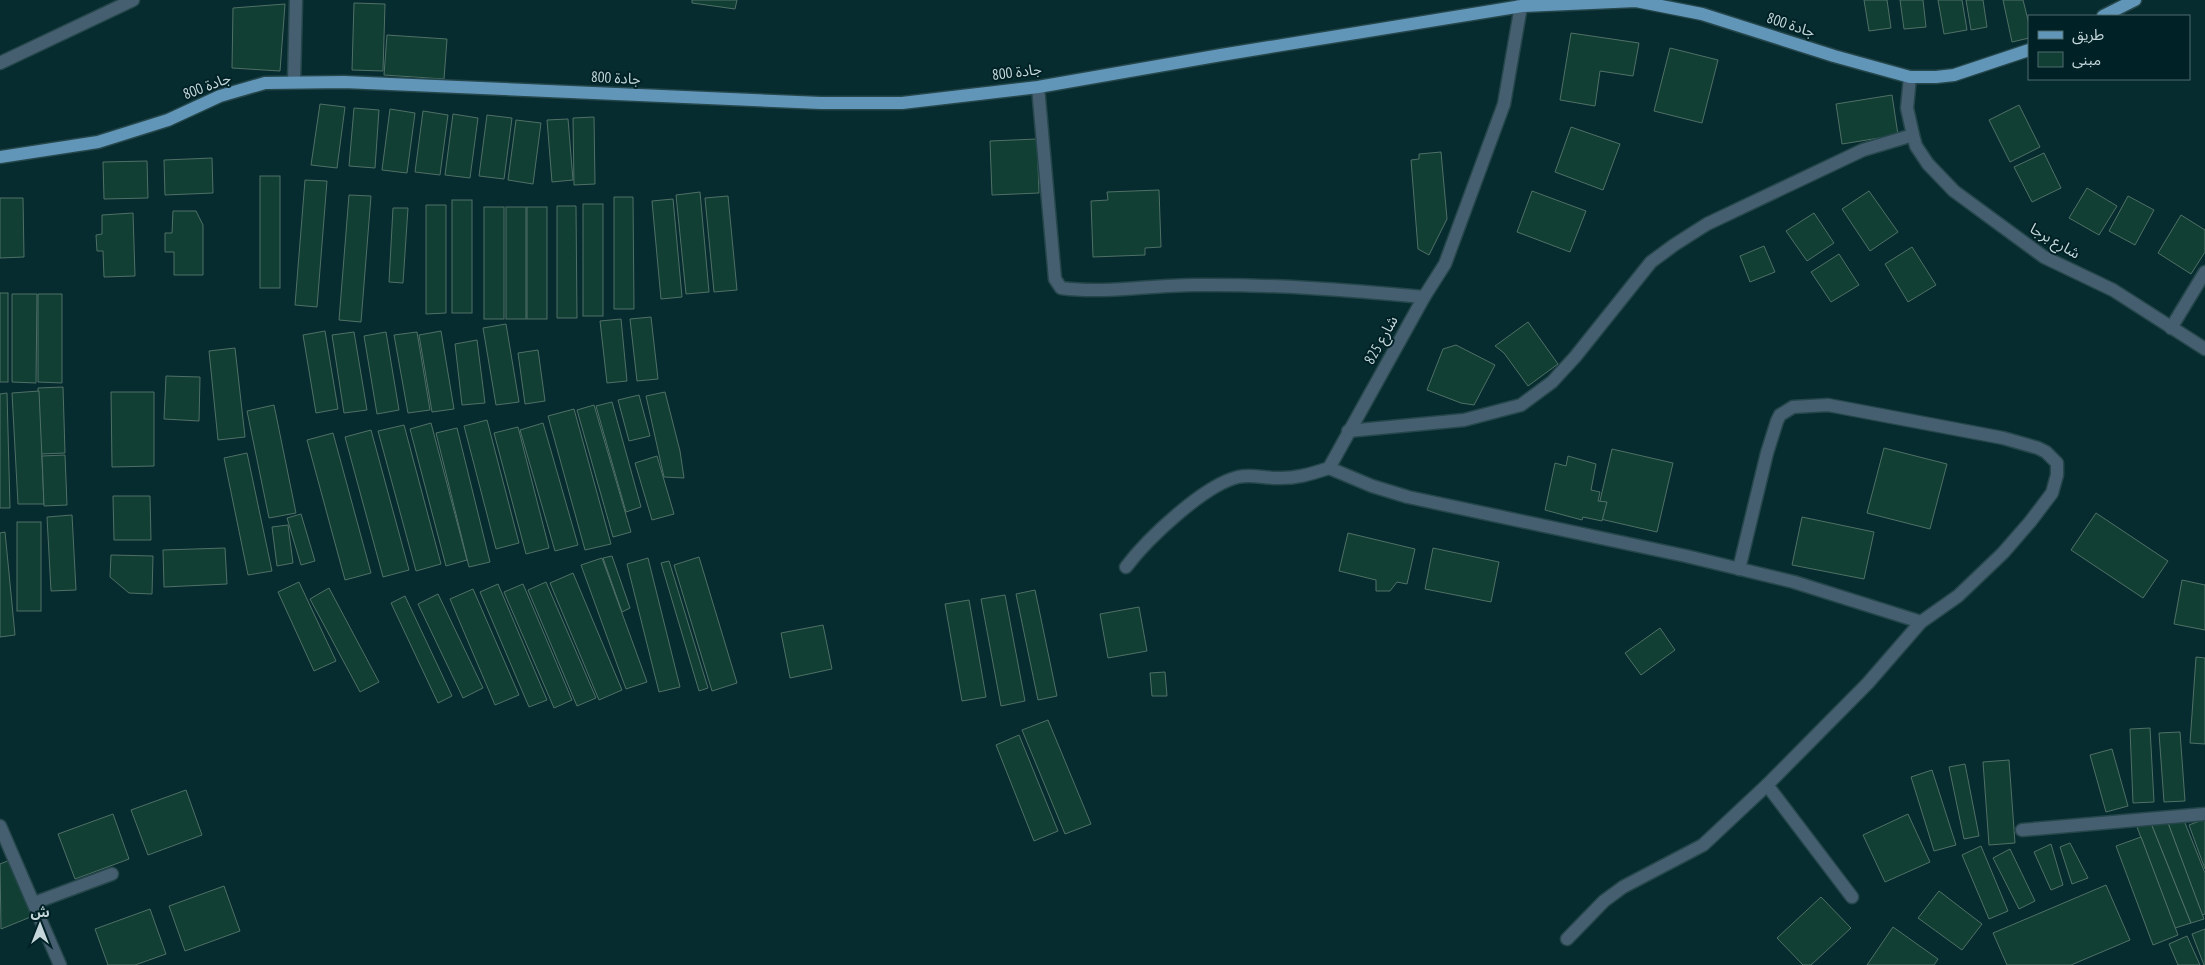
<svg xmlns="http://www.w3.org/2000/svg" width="2205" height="965" viewBox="0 0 2205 965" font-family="'PT Sans Narrow','Noto Sans Arabic',sans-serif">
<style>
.building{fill:#113f34;stroke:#507066}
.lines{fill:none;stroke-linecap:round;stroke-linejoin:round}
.minor-casing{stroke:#25474b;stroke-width:15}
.major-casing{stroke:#25474b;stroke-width:15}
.minor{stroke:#465f70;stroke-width:12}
.major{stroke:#6296b9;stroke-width:12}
.labels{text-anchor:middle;stroke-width:4;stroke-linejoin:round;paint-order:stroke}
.street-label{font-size:15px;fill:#c5d7da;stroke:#002226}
</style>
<rect width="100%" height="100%" fill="#072c30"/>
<!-- building -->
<g class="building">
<polygon points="692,0 737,0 735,9 692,3"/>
<polygon points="1864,0 1887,0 1891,28 1869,31"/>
<polygon points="1900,0 1923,0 1926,27 1904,29"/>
<polygon points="1938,0 1962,0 1967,30 1944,34"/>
<polygon points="1966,0 1983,0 1987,27 1971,30"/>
<polygon points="2003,0 2023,0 2029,24 2029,38 2012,42"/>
<polygon points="354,3 385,4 383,71 352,70"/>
<polygon points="285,4 280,71 232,68 233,8"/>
<polygon points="1571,33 1639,43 1633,76 1600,71 1595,106 1560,100"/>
<polygon points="387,35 447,39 444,79 384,75"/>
<polygon points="1670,48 1718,60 1702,123 1654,111"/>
<polygon points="1892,95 1898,135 1842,144 1836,104"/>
<polygon points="320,104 345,107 337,168 311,165"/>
<polygon points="2019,105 2040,147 2010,162 1989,120"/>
<polygon points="354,108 379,110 375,168 349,166"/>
<polygon points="390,109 415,113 407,173 382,170"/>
<polygon points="423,111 448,115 440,175 415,172"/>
<polygon points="453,114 478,118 470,178 445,175"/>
<polygon points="487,115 512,118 504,179 479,176"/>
<polygon points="594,117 595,184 574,185 573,118"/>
<polygon points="568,119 573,180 552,182 547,120"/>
<polygon points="516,120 541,123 533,184 508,180"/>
<polygon points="1571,127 1620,144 1603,190 1555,172"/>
<polygon points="1037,139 1039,193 992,195 990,141"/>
<polygon points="1441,152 1447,219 1429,255 1418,249 1411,160 1419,159 1419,154"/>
<polygon points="2044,153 2061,188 2032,202 2014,167"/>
<polygon points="212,158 213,193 165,195 164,160"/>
<polygon points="147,161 148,198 104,199 103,162"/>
<rect x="260" y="176" width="20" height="112"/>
<polygon points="305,180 327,181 317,307 295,305"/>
<polygon points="2087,188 2117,206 2099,235 2069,218"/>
<polygon points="1159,190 1161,247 1145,248 1145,255 1093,257 1091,201 1108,200 1107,192"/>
<polygon points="1532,191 1586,211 1570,252 1517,232"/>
<polygon points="1869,191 1898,232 1870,251 1842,209"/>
<polygon points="700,192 709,292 686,294 676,195"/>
<polygon points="349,195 371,196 361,322 339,320"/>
<polygon points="728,196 737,290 714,292 705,198"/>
<polygon points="2128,196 2154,210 2135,245 2109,231"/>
<polygon points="614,197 633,197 634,309 614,309"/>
<polygon points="0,198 23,198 24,257 0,258"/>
<polygon points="673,199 682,297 661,299 652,201"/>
<rect x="452" y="200" width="20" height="113"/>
<rect x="583" y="204" width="20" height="112"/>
<polygon points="426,205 446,205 446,313 426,314"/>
<polygon points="557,206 576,206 577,318 557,318"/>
<rect x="484" y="207" width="20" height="112"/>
<rect x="506" y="207" width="20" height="112"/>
<rect x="527" y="207" width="20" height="112"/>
<polygon points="393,208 408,208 403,283 389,282"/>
<polygon points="173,211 196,211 203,225 203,275 174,275 174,252 165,252 165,233 172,233"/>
<polygon points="133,213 135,276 104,277 103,251 97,251 96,235 102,234 102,215"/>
<polygon points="1814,213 1834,243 1807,261 1786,231"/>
<polygon points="2181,215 2205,230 2205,252 2191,274 2158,253"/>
<polygon points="1764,246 1775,272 1750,282 1740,256"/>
<polygon points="1912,247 1936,285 1908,302 1885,264"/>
<polygon points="1839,254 1859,285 1831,302 1811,272"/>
<rect x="0" y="293" width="8" height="89"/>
<polygon points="12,294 37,294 36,383 12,382"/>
<polygon points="38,294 62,294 62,383 38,382"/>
<polygon points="651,317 658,379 637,381 630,319"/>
<polygon points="621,319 627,381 607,383 600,321"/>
<polygon points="1528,322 1558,364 1528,386 1504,353 1495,346"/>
<polygon points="506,324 519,402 496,405 483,328"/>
<polygon points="325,331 338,409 316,413 303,335"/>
<polygon points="441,331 454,409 432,412 419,335"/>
<polygon points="354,332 367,410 344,413 332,335"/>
<polygon points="386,332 399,410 377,414 364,336"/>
<polygon points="417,332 430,410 408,413 394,335"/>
<polygon points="477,340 485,403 462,405 455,344"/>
<polygon points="1456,345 1495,365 1474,405 1461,403 1427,390 1443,349"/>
<polygon points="235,348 245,437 218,440 209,351"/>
<polygon points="538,350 545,401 525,404 518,353"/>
<polygon points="166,376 200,377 199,421 164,419"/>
<polygon points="63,387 65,453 41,454 38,388"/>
<polygon points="39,391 44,504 18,504 12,393"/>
<polygon points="111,392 154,392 154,466 112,467"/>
<polygon points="665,392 680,451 684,478 664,477 646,396"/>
<polygon points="7,393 10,508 0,508 0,394"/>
<polygon points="639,395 650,436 629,441 618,400"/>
<polygon points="612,402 641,507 626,512 596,406"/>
<polygon points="274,405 296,513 269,518 247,411"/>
<polygon points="594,405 631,532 613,537 577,410"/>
<polygon points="574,409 611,544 585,550 548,416"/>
<polygon points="487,420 519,543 496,549 464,426"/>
<polygon points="431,423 467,560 446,566 410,429"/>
<polygon points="543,423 578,545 555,551 520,430"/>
<polygon points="404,425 441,564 416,571 378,431"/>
<polygon points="518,427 549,548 526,554 494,433"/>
<polygon points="457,428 490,562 469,567 436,433"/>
<polygon points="371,430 409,570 383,577 345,437"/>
<polygon points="333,433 371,573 345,580 307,440"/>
<polygon points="1884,448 1947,464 1930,529 1867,513"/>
<polygon points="1612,449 1673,463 1657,532 1596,518"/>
<polygon points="247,453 272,571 248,575 224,458"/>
<polygon points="65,455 67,505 44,506 42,456"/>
<polygon points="657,456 674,514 652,520 635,463"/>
<polygon points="1568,456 1596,464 1591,490 1600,492 1598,501 1607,502 1602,521 1583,517 1582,520 1545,510 1555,463 1566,466"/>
<polygon points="113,496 150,496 151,540 114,540"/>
<polygon points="2096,513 2168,561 2143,598 2071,550"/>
<polygon points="301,514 315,561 301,565 287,518"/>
<polygon points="72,515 76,590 51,591 47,517"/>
<polygon points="1802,517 1874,532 1864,579 1792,565"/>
<rect x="17" y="522" width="24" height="89"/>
<polygon points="288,525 293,563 277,566 272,527"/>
<polygon points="5,532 15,635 0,637 0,533"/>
<polygon points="1348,533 1415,549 1407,584 1397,582 1390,591 1376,591 1376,580 1339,571"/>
<polygon points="225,548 227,584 164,587 163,550"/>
<polygon points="1433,548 1499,562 1491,602 1425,589"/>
<polygon points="111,555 153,556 152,594 129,593 110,577"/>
<polygon points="612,556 630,608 622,612 603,558"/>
<polygon points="699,557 737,683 712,691 674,565"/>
<polygon points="602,558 647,682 626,689 581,565"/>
<polygon points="648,558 680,687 659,692 627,564"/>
<polygon points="669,561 708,688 699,691 661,563"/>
<polygon points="573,573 622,690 599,700 550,583"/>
<polygon points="2182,580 2205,585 2205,630 2174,624"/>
<polygon points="299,582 336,661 314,671 278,592"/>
<polygon points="546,582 596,698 577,706 528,590"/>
<polygon points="498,584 547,700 529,707 480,592"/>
<polygon points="523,584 572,700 554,708 504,592"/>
<polygon points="329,588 379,682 360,692 310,599"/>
<polygon points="473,589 519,695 495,705 450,599"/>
<polygon points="1035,590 1057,696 1038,700 1016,594"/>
<polygon points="438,594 483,688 463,698 418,604"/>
<polygon points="1005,595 1025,701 1001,706 981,599"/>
<polygon points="405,596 452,696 438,703 391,603"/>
<polygon points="969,600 986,697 962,701 945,604"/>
<polygon points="1139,607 1147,651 1108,658 1100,614"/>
<polygon points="823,625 832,669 790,678 781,633"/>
<polygon points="1660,628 1675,650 1641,675 1625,653"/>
<polygon points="2196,657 2205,658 2205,744 2190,743"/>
<polygon points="1165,672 1167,696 1152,696 1150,673"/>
<polygon points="1048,720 1091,824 1065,834 1022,730"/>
<polygon points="2150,728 2154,802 2133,803 2130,729"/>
<polygon points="2180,732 2185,801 2164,802 2159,733"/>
<polygon points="1019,735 1058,831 1034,841 996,745"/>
<polygon points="2112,749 2128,806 2106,812 2090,755"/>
<polygon points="2009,760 2015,843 1989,845 1983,762"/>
<polygon points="1965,764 1979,836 1964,839 1949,767"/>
<polygon points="1932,770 1956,845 1934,851 1911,777"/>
<polygon points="186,790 202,835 148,855 131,810"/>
<polygon points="113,814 129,859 75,879 58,834"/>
<polygon points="1908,814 1930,862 1885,882 1863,835"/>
<polygon points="2183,818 2205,873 2205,914 2202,915 2168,823"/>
<polygon points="2205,819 2205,869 2189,825"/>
<polygon points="2151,823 2191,923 2175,928 2137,827"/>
<polygon points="2151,823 2168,823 2204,919 2191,923"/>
<polygon points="2141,837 2178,935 2153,945 2116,846"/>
<polygon points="2070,843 2088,878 2072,884 2060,847"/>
<polygon points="2051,844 2063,885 2051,890 2034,852"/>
<polygon points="1981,846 2008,911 1989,919 1962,855"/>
<polygon points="2010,849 2035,901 2019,909 1993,858"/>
<polygon points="10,860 33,916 1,929 0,864"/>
<polygon points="2106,885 2130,940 2071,965 2007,965 1993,933"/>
<polygon points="224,886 240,931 185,951 169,906"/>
<polygon points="1939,891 1982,924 1962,950 1918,918"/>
<polygon points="1821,897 1851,928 1811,965 1803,965 1777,938"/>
<polygon points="150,909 166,954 135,965 108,965 95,929"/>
<polygon points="1893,927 1938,959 1934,965 1867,965"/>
<polygon points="2205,929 2205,965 2204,965 2192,934"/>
<polygon points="2187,936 2200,965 2178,965 2169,944"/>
</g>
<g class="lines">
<!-- minor casing -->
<g class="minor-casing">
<g id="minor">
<polyline points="0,63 133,0"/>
<polyline points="294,82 296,0"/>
<path d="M 1038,87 L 1055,279 L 1061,288 C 1106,294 1150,285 1195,285 C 1272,284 1347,290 1424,297"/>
<polyline points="1913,135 1916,146 1928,164 1954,191 1988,216 2044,257 2113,290 2205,349"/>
<polyline points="2171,328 2205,272"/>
<polyline points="1348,431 1464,420 1521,405 1552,382 1575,357 1651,262 1674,245 1707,224 1863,150 1913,135 1907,108 1910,77"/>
<polyline points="1329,468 1372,486 1408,497 1686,556 1794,582 1921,622"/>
<path d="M 1126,567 C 1147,539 1204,485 1238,477 C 1251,474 1264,478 1276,478 C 1295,479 1311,474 1329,468 L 1424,297 L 1445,264 L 1504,104 L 1522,0"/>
<polyline points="1767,785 1852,897"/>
<polyline points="0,826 60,965"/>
<polyline points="2022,830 2205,814"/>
<polyline points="34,903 112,874"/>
<polyline points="1567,939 1604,901 1623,887 1703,845 1767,785 1868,683 1921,622 1958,596 2003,553 2030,522 2052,493 2057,475 2057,463 2046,452 2038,448 2003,438 1828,405 1793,407 1780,415 1777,421 1767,453 1739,569"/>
</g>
</g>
<!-- major casing -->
<g class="major-casing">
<g id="major">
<polyline points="2103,16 2135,0"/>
<polyline points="0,157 98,142 168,120 220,96 265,83 344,82 821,103 902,103 1038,87 1221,55 1522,6 1636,1 1702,14 1834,56 1910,77 1936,77 1954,75 2029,50"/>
</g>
</g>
<!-- minor -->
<use href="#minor" class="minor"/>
<!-- major -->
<use href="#major" class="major"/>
</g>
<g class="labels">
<!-- street labels -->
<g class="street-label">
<text transform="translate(1791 25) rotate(18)" y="5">جادة 800</text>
<text transform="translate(1017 72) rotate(-7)" y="5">جادة 800</text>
<text transform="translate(616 78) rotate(3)" y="5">جادة 800</text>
<text transform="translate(207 86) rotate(-21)" y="5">جادة 800</text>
<text transform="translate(2055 241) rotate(30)" y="5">شارع برجا</text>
<text transform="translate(1381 340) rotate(-61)" y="5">شارع 825</text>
</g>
</g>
<!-- legend -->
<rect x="2028" y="15" width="162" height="65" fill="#002226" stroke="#4f6a6e"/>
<rect x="2038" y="31" width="25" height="8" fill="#6296b9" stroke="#4f6a6e"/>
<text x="2072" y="40" font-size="15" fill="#c5d7da">طريق</text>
<rect x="2038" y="52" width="25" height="15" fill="#113f34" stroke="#4f6a6e"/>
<text x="2072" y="65" font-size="15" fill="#c5d7da">مبنى</text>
<!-- north arrow -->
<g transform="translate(40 925)" stroke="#002226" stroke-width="4" paint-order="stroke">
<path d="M0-4L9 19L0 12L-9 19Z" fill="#c5d7da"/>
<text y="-8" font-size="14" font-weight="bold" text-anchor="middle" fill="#c5d7da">ش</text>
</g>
</svg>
